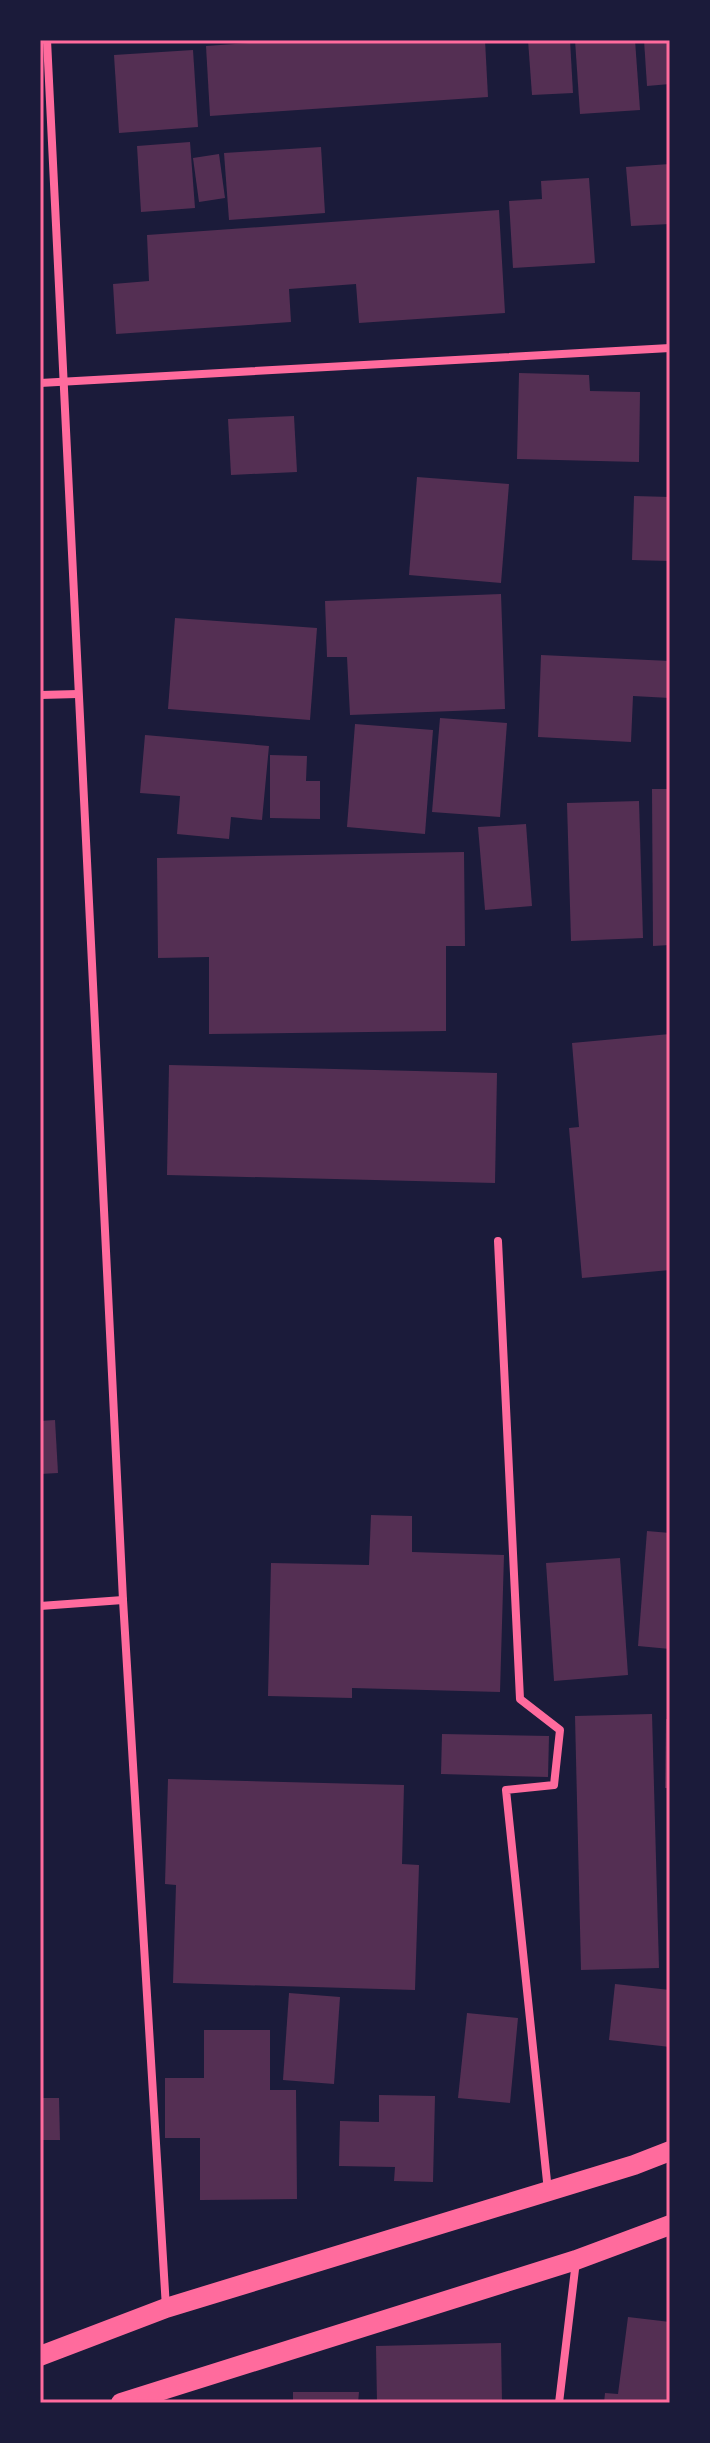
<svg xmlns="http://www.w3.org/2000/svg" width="710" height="2443" viewBox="0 0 710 2443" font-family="'Sofia Sans Condensed',sans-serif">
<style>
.building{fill:#542f53}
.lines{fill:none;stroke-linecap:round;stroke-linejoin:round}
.minor{stroke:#ff6b9d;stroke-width:8}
.primary{stroke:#ff6b9d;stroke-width:20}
.neatline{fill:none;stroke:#ff6b9d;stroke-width:3}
</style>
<rect width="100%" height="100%" fill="#1b1b3a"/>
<!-- building -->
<g class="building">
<polygon points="289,40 485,40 488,97 210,116 206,46"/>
<polygon points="528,40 570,40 573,93 532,95"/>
<polygon points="575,40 635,40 640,110 580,114"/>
<polygon points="644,40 670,40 670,84 647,86"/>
<polygon points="193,50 198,127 119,133 114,55"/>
<polygon points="190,142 195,208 141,212 137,146"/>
<polygon points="321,147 325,213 229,220 224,153"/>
<polygon points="219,154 225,198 199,202 193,158"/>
<polygon points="670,164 670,224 631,226 626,167"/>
<polygon points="589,178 595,263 513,268 509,201 542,199 541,181"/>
<polygon points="499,210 505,313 359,323 356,284 289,289 291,322 116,334 113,284 149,281 147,235"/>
<polygon points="519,373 589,375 590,391 640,392 639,462 517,459"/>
<polygon points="294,416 297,472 231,475 228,419"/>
<polygon points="417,477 509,484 501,583 409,575"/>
<polygon points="634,496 670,497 670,561 632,560"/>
<polygon points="501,594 505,709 350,715 347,657 327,657 325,601"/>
<polygon points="175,618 317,628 310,720 168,709"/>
<polygon points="541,655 670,661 670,698 633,696 631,742 538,737"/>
<polygon points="440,718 507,723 500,817 432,812"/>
<polygon points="355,724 433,730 425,834 347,827"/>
<polygon points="145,735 269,746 262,820 231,817 229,839 177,834 180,796 140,793"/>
<polygon points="270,755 307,756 306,781 320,781 320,819 270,818"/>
<polygon points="652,789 670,789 670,945 653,946"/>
<polygon points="639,801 643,938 571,941 567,803"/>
<polygon points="526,824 532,906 485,910 478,827"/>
<polygon points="464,852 465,946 446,946 446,1031 209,1034 209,957 158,958 157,858"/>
<polygon points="670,1034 670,1270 582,1278 569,1128 579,1127 572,1043"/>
<polygon points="169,1065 497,1073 495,1183 167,1175"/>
<polygon points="55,1420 58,1473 40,1474 40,1421"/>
<polygon points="371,1515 412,1516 412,1552 504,1555 500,1692 352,1688 352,1698 268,1696 271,1563 369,1565"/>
<polygon points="647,1531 670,1533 670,1649 638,1646"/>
<polygon points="620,1558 628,1675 554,1681 546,1563"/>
<polygon points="652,1714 659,1968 581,1970 575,1716"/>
<polygon points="666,1719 670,1719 670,1788 665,1788"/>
<polygon points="442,1734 549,1736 548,1777 441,1774"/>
<polygon points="168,1779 404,1785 402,1864 419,1865 415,1990 173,1983 176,1885 165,1884"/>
<polygon points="615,1984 670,1990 670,2047 609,2040"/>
<polygon points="289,1993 340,1997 334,2084 283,2080"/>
<polygon points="467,2013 518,2018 510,2103 458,2098"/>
<polygon points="204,2030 270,2030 270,2090 296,2090 297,2199 200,2200 200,2138 165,2138 165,2078 204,2078"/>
<polygon points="379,2095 435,2096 433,2182 394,2181 395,2167 339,2166 340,2121 379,2122"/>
<polygon points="40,2098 59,2098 60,2140 40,2140"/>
<polygon points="628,2317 670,2322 670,2403 604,2403 605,2393 618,2394"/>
<polygon points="501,2343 502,2403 377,2403 376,2346"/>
<polygon points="293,2392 359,2392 358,2403 293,2403"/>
</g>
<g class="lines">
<!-- minor -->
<g class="minor">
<polyline points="47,40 123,1600 166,2308"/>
<polyline points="40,383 670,348"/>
<polyline points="40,695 78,694"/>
<polyline points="498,1241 520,1699 560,1730 554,1785 506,1790 548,2191"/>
<polyline points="40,1606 123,1600"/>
<polyline points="559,2403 576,2261"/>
</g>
<!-- primary -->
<g class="primary">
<polyline points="40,2356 166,2308 634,2165 670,2151"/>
<polyline points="121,2403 576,2260 670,2225"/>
</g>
</g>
<!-- border -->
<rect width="710" height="2443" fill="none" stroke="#1b1b3a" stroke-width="84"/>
<rect x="42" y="42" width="626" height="2359" class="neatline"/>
</svg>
